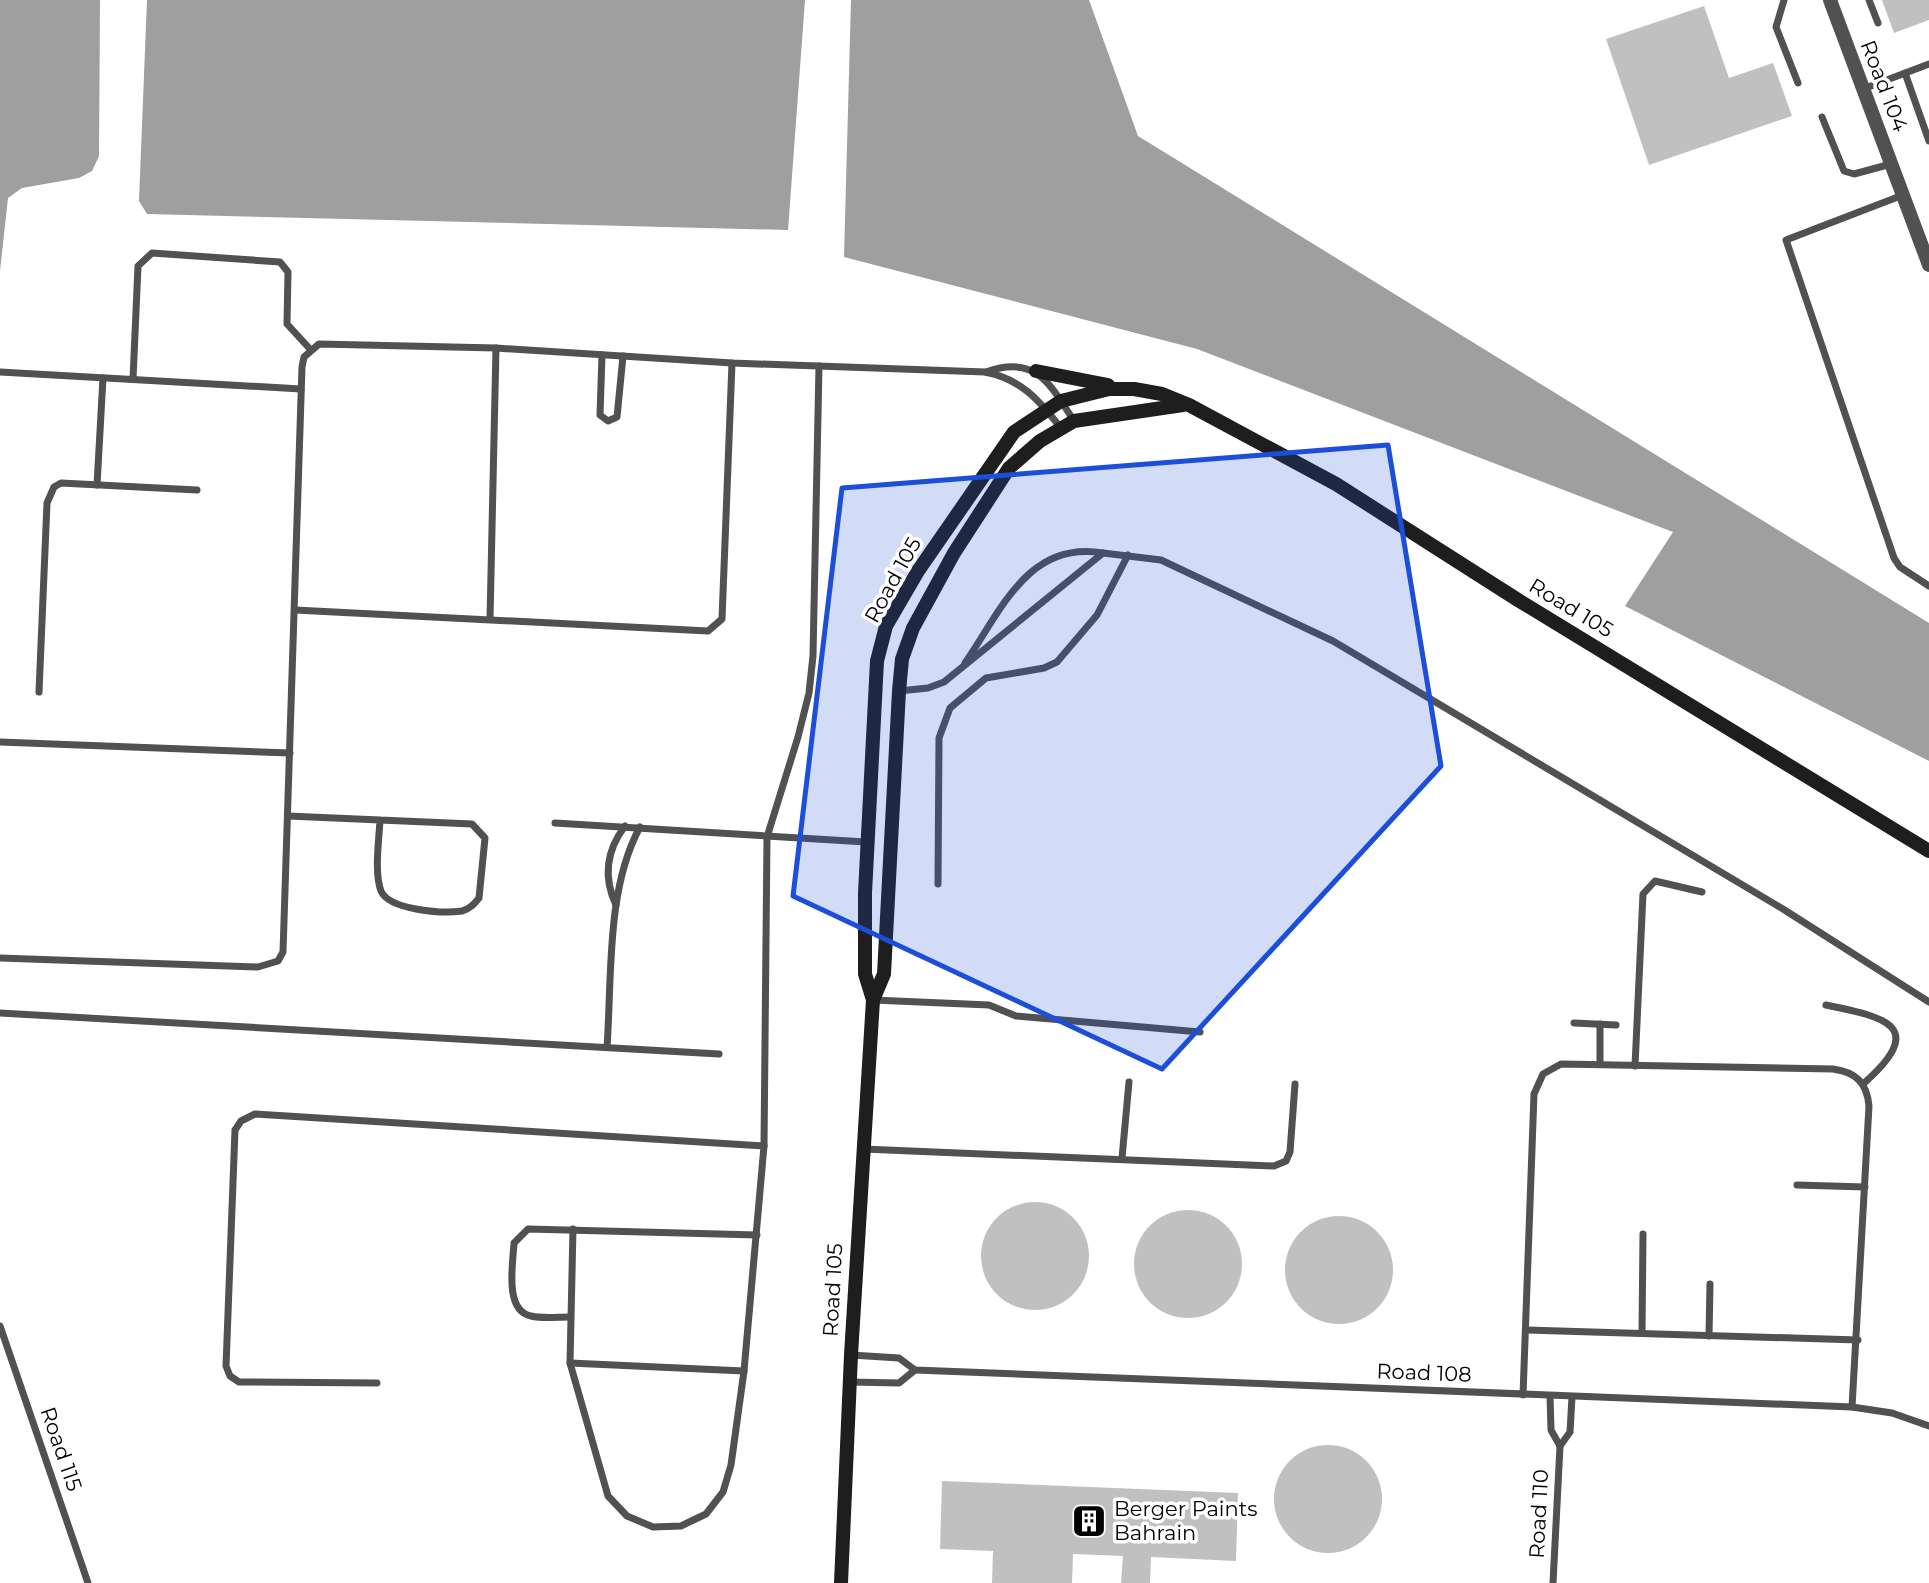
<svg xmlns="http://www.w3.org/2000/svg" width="1929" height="1583" viewBox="0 0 1929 1583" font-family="Montserrat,sans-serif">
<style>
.water{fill:#9f9f9f}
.building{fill:#c0c0c0}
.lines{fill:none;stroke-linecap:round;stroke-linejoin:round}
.lane{stroke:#515151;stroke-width:7}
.street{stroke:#515151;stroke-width:14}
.secondary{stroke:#1e1e1e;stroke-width:14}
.marked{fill:#1d4ed8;fill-opacity:0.2;stroke:#1d4ed8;stroke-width:5;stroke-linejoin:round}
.labels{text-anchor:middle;stroke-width:7;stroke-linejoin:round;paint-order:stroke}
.street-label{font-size:21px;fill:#000;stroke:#fff}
.poi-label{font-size:21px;fill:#000;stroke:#fff;text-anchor:start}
</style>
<rect width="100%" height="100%" fill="#fff"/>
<!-- water -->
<g class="water">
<polygon points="0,0 100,0 99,156 92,171 79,178 22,188 8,198 0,271"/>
<polygon points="147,0 805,0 788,230 147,214 139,201"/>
<polygon points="851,0 1089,0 1138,136 1929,623 1929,761 1625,606 1673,532 1197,349 844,257"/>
</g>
<!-- building -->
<g class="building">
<polygon points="1882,0 1929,0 1929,20 1894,33"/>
<polygon points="1704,6 1729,78 1773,63 1792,116 1649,165 1606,39"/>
<circle cx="1035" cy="1256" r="54"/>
<circle cx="1188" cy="1264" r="54"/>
<circle cx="1339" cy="1270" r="54"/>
<circle cx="1328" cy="1499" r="54"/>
<polygon points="942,1481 1238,1493 1236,1561 1151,1557 1150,1583 1121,1583 1123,1556 1073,1554 1072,1583 992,1583 993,1551 940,1549"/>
</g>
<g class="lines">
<!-- lane -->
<g class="lane">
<polyline points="1784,0 1776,27 1798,83"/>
<polyline points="1869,0 1878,23"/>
<polyline points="1905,73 1929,141"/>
<polyline points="1863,89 1929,64"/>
<polyline points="1822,117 1844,171 1854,174 1891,164"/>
<polyline points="1903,195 1786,240 1894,558 1900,567 1929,586"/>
<polyline points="602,355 600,415 608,421 617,417 623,356"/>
<polyline points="0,372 301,389"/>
<path d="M 986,372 C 1036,354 1050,384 1074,421"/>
<polyline points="133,379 138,266 152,253 280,262 288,272 287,324 310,349"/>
<polyline points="97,485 103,378"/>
<polyline points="295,610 708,631 722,619 732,363"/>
<polyline points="490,619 496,348"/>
<path d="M 965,663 C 1001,611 1028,540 1103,553"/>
<polyline points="899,691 928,688 944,682 1103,553 1161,560 1333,641 1783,909 1929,1002"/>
<polyline points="39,692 47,503 54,487 61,483 197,490"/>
<polyline points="0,742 290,753"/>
<path d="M 288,816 L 472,824 L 485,838 L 479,898 C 474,904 470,909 462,911 C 443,914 389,910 381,891 C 374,872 379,841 380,820"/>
<polyline points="555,823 866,842"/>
<polyline points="938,884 939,738 950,708 986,678 1044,668 1057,662 1097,615 1128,555"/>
<path d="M 616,905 C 603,877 606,851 625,826"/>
<path d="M 0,958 L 258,967 L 278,961 L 283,952 L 302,367 L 304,357 L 319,344 L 496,348 L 732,363 L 985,372 C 1021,379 1039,400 1060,427"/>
<polyline points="873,1000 989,1005 1016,1016 1200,1032"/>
<path d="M 1826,1005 C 1885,1017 1929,1026 1863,1084"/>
<polyline points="0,1013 719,1054"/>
<polyline points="1574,1023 1616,1025"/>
<path d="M 607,1047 C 612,977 606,889 640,827"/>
<polyline points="1600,1064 1600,1024"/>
<polyline points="1635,1066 1643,894 1655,881 1702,892"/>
<polyline points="863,1149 1274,1166 1286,1161 1290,1152 1295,1084"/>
<polyline points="1122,1158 1129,1082"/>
<polyline points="1797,1185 1865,1187"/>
<polyline points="573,1229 570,1363 608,1496 627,1516 653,1527 681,1526 706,1514 723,1492 731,1465 744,1371 764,1146 767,837 798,737 809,693 813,656 819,366"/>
<path d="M 569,1317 C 557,1317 543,1319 531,1316 C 504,1311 513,1263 514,1243 L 528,1229 L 757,1235"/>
<polyline points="0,1326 88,1583"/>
<polyline points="1527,1330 1858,1340"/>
<polyline points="1642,1333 1643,1234"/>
<polyline points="1709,1336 1710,1284"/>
<polyline points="851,1355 899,1358 915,1370 1852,1407 1892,1413 1929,1426"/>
<polyline points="570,1363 744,1371"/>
<polyline points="850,1382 899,1383 915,1370"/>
<polyline points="377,1383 239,1382 230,1376 226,1366 235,1130 241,1121 255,1114 764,1146"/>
<path d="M 1523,1395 L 1534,1094 L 1543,1074 L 1561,1064 L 1833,1069 C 1856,1072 1867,1083 1869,1106 L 1852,1407"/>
<polyline points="1550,1396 1551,1430 1560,1446 1553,1583"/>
<polyline points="1560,1446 1570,1432 1572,1397"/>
</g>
<!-- street -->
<polyline class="street" points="1830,0 1929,265"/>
<!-- secondary -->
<g class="secondary">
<polyline points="1036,371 1108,385"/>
<polyline points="873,1000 884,974 899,691 902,659 913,628 954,553 1009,468 1040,441 1074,421 1183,405"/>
<polyline points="841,1583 851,1355 873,1000 865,974 865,893 877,661 886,626 918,571 1014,432 1061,401 1109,389 1134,389 1162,394 1189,405 1336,484 1518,600 1929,851"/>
</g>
</g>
<!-- marked area -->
<path class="marked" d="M 1388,445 L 1441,766 L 1162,1069 L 793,896 L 842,488 Z"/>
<!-- icons -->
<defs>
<g id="building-square" transform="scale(1.75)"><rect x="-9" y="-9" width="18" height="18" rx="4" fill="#000" stroke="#fff"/><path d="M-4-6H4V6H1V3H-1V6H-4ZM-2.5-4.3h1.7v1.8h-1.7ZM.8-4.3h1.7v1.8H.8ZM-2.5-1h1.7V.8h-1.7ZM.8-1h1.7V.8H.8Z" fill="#fff"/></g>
</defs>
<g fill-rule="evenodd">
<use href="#building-square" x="1089" y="1521"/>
</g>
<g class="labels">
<!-- street labels -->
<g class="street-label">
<text transform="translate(1884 86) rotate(69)" y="7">Road 104</text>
<text transform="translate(893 580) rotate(-61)" y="7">Road 105</text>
<text transform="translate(1571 608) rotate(31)" y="7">Road 105</text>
<text transform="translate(833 1290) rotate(-87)" y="7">Road 105</text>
<text transform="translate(1424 1373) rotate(2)" y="7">Road 108</text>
<text transform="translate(61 1449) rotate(71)" y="7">Road 115</text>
<text transform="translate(1539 1514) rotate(-87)" y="7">Road 110</text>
</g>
<!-- poi labels -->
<g class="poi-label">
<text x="1114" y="1516">Berger Paints<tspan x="1114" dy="24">Bahrain</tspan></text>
</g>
</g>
</svg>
